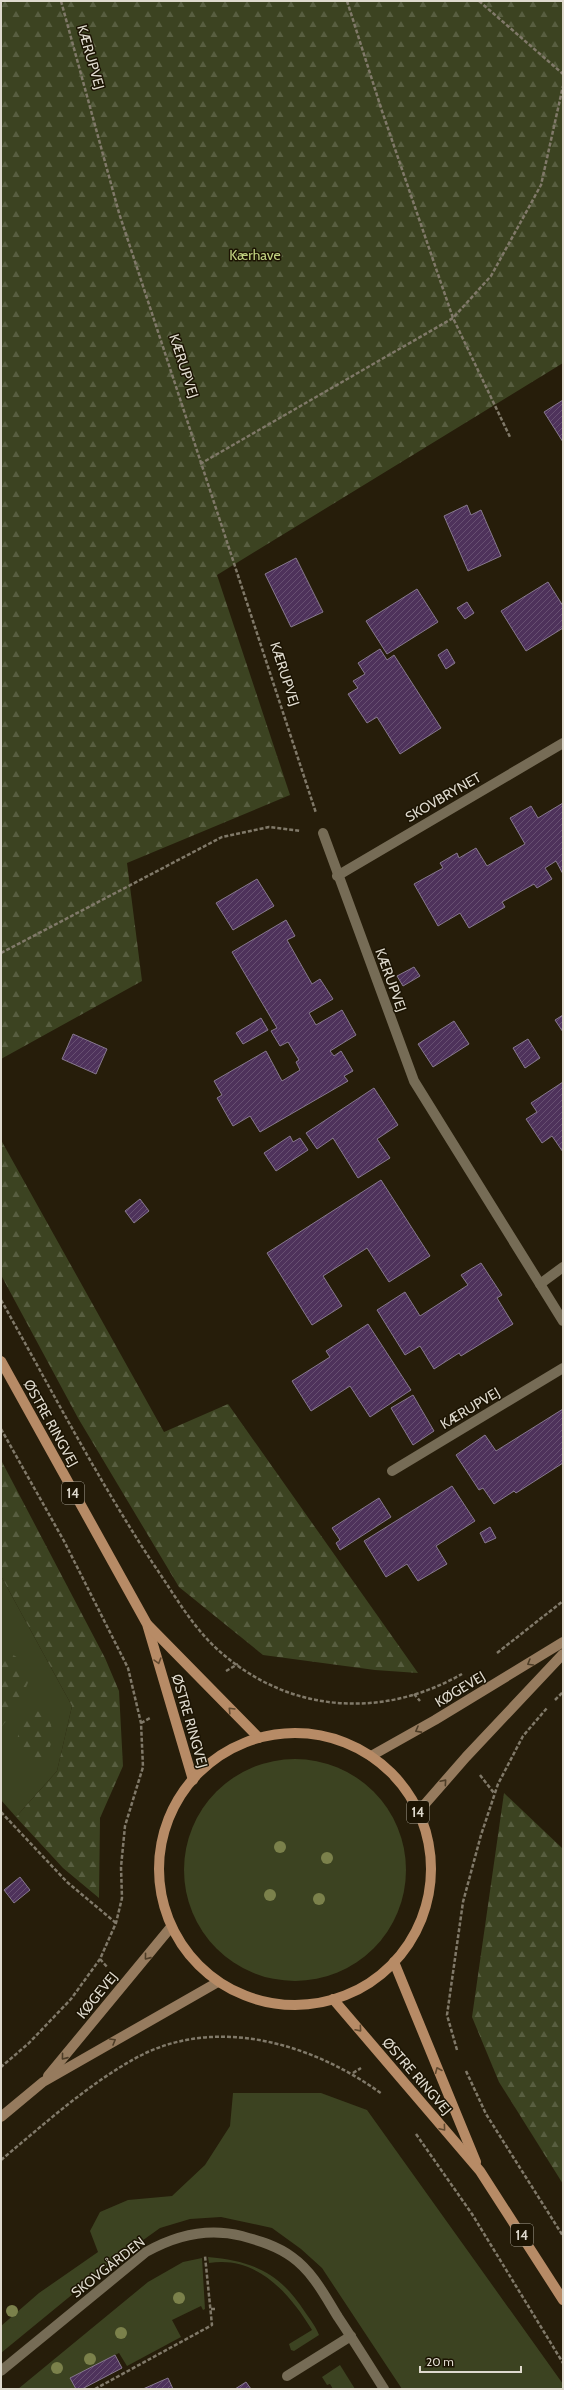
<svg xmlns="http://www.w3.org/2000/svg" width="564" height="2390" viewBox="0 0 564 2390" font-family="Cabin,sans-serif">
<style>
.green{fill:#3c4321}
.forest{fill:url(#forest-firs)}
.building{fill:url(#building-hatch);stroke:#87798e}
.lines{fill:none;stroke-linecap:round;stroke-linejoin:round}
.path{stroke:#807969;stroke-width:2.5;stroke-dasharray:4 2;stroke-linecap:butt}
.lane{stroke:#766c56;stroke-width:10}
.street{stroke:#766c56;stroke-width:10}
.secondary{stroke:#967b5e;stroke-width:10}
.primary{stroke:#b78b66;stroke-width:10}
.tree{fill:#7b814b}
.oneway{stroke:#624a30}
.oneway2{stroke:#4d3d27}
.labels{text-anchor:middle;stroke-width:3;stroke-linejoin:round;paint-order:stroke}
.shield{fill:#1c1403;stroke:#a49f91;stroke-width:1}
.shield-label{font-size:13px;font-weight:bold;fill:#dfdace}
.street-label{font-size:14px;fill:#dfdace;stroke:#1c1403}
.park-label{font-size:14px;fill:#c1d280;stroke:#1c1403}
</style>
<defs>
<pattern id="forest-firs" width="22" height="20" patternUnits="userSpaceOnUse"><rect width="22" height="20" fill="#3c4321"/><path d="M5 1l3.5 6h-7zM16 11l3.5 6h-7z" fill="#585e40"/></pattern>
<pattern id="building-hatch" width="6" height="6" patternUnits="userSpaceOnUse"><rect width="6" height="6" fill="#4e325b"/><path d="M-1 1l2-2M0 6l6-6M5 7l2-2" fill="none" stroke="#674f71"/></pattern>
</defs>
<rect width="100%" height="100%" fill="#261d0a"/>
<!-- green -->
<g class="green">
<polygon points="1,1576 72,1706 57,1771 16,1817 1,1800"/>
<circle cx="295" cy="1870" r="111"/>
<polygon points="233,2093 321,2093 367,2110 563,2384 563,2389 402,2389 322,2268 301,2249 272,2228 221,2217 190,2219 160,2228 107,2266 1,2353 1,2326 39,2293 98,2252 90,2231 100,2212 128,2200 172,2196 205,2165 230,2126"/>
<path d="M 208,2257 C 253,2261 280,2273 305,2312 C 310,2319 316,2327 319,2335 L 294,2351 L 291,2350 L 289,2344 L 312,2330 C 290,2294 257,2255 209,2263 Z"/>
<polygon points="202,2258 205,2309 203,2310 201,2306 172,2320 181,2337 127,2366 119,2353 70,2378 76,2389 18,2389 148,2282 183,2262"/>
<polygon points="340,2365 355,2389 333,2389 330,2384 327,2385 322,2377"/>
</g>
<!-- forest -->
<g class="forest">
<polygon points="1,1 563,1 563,363 217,575 290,795 127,863 142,981 1,1059"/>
<polygon points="1,1140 164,1432 228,1404 418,1673 375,1670 263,1655 179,1587 78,1418 1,1275"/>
<polygon points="1,1460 105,1658 119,1691 123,1766 100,1818 99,1898 63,1868 16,1817 57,1771 72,1706 1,1576"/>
<polygon points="1,1647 18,1658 29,1680 17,1709 1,1727"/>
<path d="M 33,1711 L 48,1712 C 53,1732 56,1743 42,1760 L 28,1757 L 17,1748 C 18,1732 19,1721 33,1711 Z"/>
<polygon points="504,1793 563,1849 563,2184 499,2082 472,2017"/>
</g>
<!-- building -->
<g class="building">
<polygon points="563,400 563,442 544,412"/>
<polygon points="467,505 471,515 481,510 501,556 468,571 444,516"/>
<polygon points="296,558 323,612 291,627 265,574"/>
<polygon points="548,582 563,606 563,628 526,651 501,611"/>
<polygon points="417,589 438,622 387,654 366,621"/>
<polygon points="467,602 474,613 465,619 457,608"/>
<polygon points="380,649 387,660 394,655 441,728 400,754 377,717 367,723 348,694 358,688 353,681 365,674 358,663"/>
<polygon points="447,649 455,663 446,669 438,655"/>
<polygon points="563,803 563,874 556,861 545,868 552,879 537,888 534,884 502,902 505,907 469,928 460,913 438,926 414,884 443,868 440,863 457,853 459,858 476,848 487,866 525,844 510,818 531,806 538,818"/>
<polygon points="257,879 274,906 233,930 216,903"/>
<polygon points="286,920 295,936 287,940 312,984 320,979 333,999 309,1013 316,1025 342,1010 356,1035 330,1051 334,1056 341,1051 353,1071 344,1076 348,1081 260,1132 250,1116 233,1126 217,1098 222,1095 214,1081 266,1051 282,1081 300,1070 296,1062 299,1060 288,1042 280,1046 271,1031 277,1028 232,952"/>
<polygon points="414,967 420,976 403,986 397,976"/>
<polygon points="563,1015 563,1032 555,1020"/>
<polygon points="261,1018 268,1030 243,1044 236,1033"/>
<polygon points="454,1021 469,1044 433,1067 418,1044"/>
<polygon points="73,1034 107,1049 96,1074 62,1059"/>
<polygon points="528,1039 540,1058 525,1068 513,1048"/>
<polygon points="563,1082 563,1152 552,1136 542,1143 526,1119 537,1112 531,1103"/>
<polygon points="374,1088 398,1125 377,1139 390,1158 358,1178 333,1138 317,1149 306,1133"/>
<polygon points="290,1136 293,1142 300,1138 308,1150 276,1171 264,1153"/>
<polygon points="381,1180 430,1256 389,1282 367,1248 323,1276 342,1306 312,1325 267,1253"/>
<polygon points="140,1199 149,1211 134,1223 125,1211"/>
<polygon points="481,1263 502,1295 497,1298 513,1324 461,1356 459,1353 434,1369 420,1346 405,1355 377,1310 405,1292 420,1316 468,1285 461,1275"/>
<polygon points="368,1324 411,1390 370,1417 350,1386 311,1411 292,1381 330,1357 326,1351"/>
<polygon points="413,1395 434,1431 413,1445 391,1408"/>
<polygon points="563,1409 563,1463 516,1493 514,1491 494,1504 483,1488 479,1490 456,1455 485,1435 496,1451"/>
<polygon points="452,1486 475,1521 436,1546 447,1564 418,1581 407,1564 386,1577 364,1541"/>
<polygon points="379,1498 391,1517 340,1550 336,1543 340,1540 332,1528"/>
<polygon points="490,1527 496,1538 485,1543 480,1533"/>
<polygon points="20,1877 30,1890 14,1903 4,1890"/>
<polygon points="115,2355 122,2368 82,2389 76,2389 70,2378"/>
<polygon points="168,2378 173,2389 143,2389"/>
<polygon points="246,2382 251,2389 235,2389"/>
</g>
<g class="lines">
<!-- path -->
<g class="path">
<polyline points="61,1 119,213 316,813"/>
<polyline points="347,1 382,111 453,318 510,437"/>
<polyline points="479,1 563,74"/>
<polyline points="200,464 453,318 491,276 541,185 563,86"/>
<polyline points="1,953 222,837 269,827 301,831"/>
<path d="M 1,1300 C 51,1389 98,1480 154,1565 C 174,1594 191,1625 217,1649 C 287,1713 381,1720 462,1674"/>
<polyline points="1,1429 64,1541 128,1668 141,1723 143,1767 125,1826 121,1867 122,1898 116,1923 100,1959 71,1999 29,2043 1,2067"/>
<polyline points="497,1653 563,1601"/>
<polyline points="226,1671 238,1664"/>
<polyline points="414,1694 420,1701"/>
<polyline points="555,1700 563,1692"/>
<polyline points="141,1723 150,1718"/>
<polyline points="480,1775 494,1793"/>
<polyline points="1,1812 67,1882 116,1923"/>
<polyline points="100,1959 108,1968"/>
<polyline points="457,2050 447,2015 463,1902 481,1835 498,1784 523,1736 547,1708"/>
<polyline points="466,2071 486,2114 563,2236"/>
<polyline points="353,2073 361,2068"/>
<polyline points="416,2134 472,2214 563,2363"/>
<path d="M 1,2160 C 43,2125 86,2086 134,2059 C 214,2014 312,2043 382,2094"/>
<polyline points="211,2309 217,2309"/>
<polyline points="95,2389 212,2325 205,2256"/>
</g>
<!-- lane -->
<polyline class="lane" points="287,2376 351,2336"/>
<!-- street -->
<g class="street">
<polyline points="323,833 414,1081 563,1321"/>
<polyline points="337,876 563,743"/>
<polyline points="540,1284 563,1267"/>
<polyline points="392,1471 563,1368"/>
<path d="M 1,2371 L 146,2252 C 176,2235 207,2227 242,2236 C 260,2241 277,2246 292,2257 C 313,2272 325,2296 338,2317 C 354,2341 369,2365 384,2389"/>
</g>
<!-- secondary -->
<g class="secondary">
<polyline points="371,1756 435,1720 563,1642"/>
<polyline points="418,1812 466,1757 563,1654"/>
<polyline points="48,2076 171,1927"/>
<polyline points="1,2117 43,2082 218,1982"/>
</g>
<!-- primary -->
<g class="primary">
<polyline points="1,1361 147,1624 193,1780"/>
<polyline points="148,1625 259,1738"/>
<circle cx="295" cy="1869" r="136"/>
<polyline points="394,1962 476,2162"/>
<polyline points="333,1999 480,2171 563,2300"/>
</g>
</g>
<!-- trees -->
<g class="tree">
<circle cx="280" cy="1847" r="6"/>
<circle cx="327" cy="1858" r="6"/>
<circle cx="270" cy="1895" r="6"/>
<circle cx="319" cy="1899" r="6"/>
<circle cx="179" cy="2298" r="6"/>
<circle cx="12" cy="2311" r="6"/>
<circle cx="121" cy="2333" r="6"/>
<circle cx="90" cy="2359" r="6"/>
<circle cx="57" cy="2368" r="6"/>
</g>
<!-- one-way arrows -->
<defs><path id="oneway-chevron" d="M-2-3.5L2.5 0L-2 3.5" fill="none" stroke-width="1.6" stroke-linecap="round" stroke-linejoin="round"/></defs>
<g class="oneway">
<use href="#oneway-chevron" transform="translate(158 1661) rotate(74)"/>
<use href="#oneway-chevron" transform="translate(231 1710) rotate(-134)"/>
<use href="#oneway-chevron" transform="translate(359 2029) rotate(49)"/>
<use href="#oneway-chevron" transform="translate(438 2070) rotate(-113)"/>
<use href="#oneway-chevron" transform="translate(443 2128) rotate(50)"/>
</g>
<g class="oneway2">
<use href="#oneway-chevron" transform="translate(530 1663) rotate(149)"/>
<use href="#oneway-chevron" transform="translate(418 1730) rotate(151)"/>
<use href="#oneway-chevron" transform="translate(444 1782) rotate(-49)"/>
<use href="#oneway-chevron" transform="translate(147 1957) rotate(129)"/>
<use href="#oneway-chevron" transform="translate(113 2041) rotate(-30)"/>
<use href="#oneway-chevron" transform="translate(64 2057) rotate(129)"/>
</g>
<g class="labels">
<!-- shield labels -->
<g class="shield">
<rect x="62" y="1482" width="22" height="22" rx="3"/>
<rect x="407" y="1801" width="22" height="22" rx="3"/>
<rect x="511" y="2224" width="22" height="22" rx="3"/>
</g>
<g class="shield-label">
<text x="73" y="1498">14</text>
<text x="418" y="1817">14</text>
<text x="522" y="2240">14</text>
</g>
<!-- street labels -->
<g class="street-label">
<text transform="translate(91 57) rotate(74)" y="5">KÆRUPVEJ</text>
<text transform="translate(184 366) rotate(72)" y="5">KÆRUPVEJ</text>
<text transform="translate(285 674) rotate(72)" y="5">KÆRUPVEJ</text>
<text transform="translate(443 797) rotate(-30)" y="5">SKOVBRYNET</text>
<text transform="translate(391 980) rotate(70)" y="5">KÆRUPVEJ</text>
<text transform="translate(470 1408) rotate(-31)" y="5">KÆRUPVEJ</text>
<text transform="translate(51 1423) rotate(61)" y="5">ØSTRE RINGVEJ</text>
<text transform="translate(460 1689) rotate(-31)" y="5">KØGEVEJ</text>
<text transform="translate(190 1721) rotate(74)" y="5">ØSTRE RINGVEJ</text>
<text transform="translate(97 1995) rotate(-51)" y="5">KØGEVEJ</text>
<text transform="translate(417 2076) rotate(49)" y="5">ØSTRE RINGVEJ</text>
<text transform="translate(108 2267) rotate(-38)" y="5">SKOVGÅRDEN</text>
</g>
<!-- park labels -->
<g class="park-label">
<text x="255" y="260">Kærhave</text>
</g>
</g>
<!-- border -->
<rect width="564" height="2390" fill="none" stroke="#dfdace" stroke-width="4"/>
<!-- scale -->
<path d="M420 2366v6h101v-6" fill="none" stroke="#dfdace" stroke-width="2"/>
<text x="426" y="2366" font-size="12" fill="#dfdace" stroke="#1c1403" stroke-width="3" paint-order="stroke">20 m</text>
</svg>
